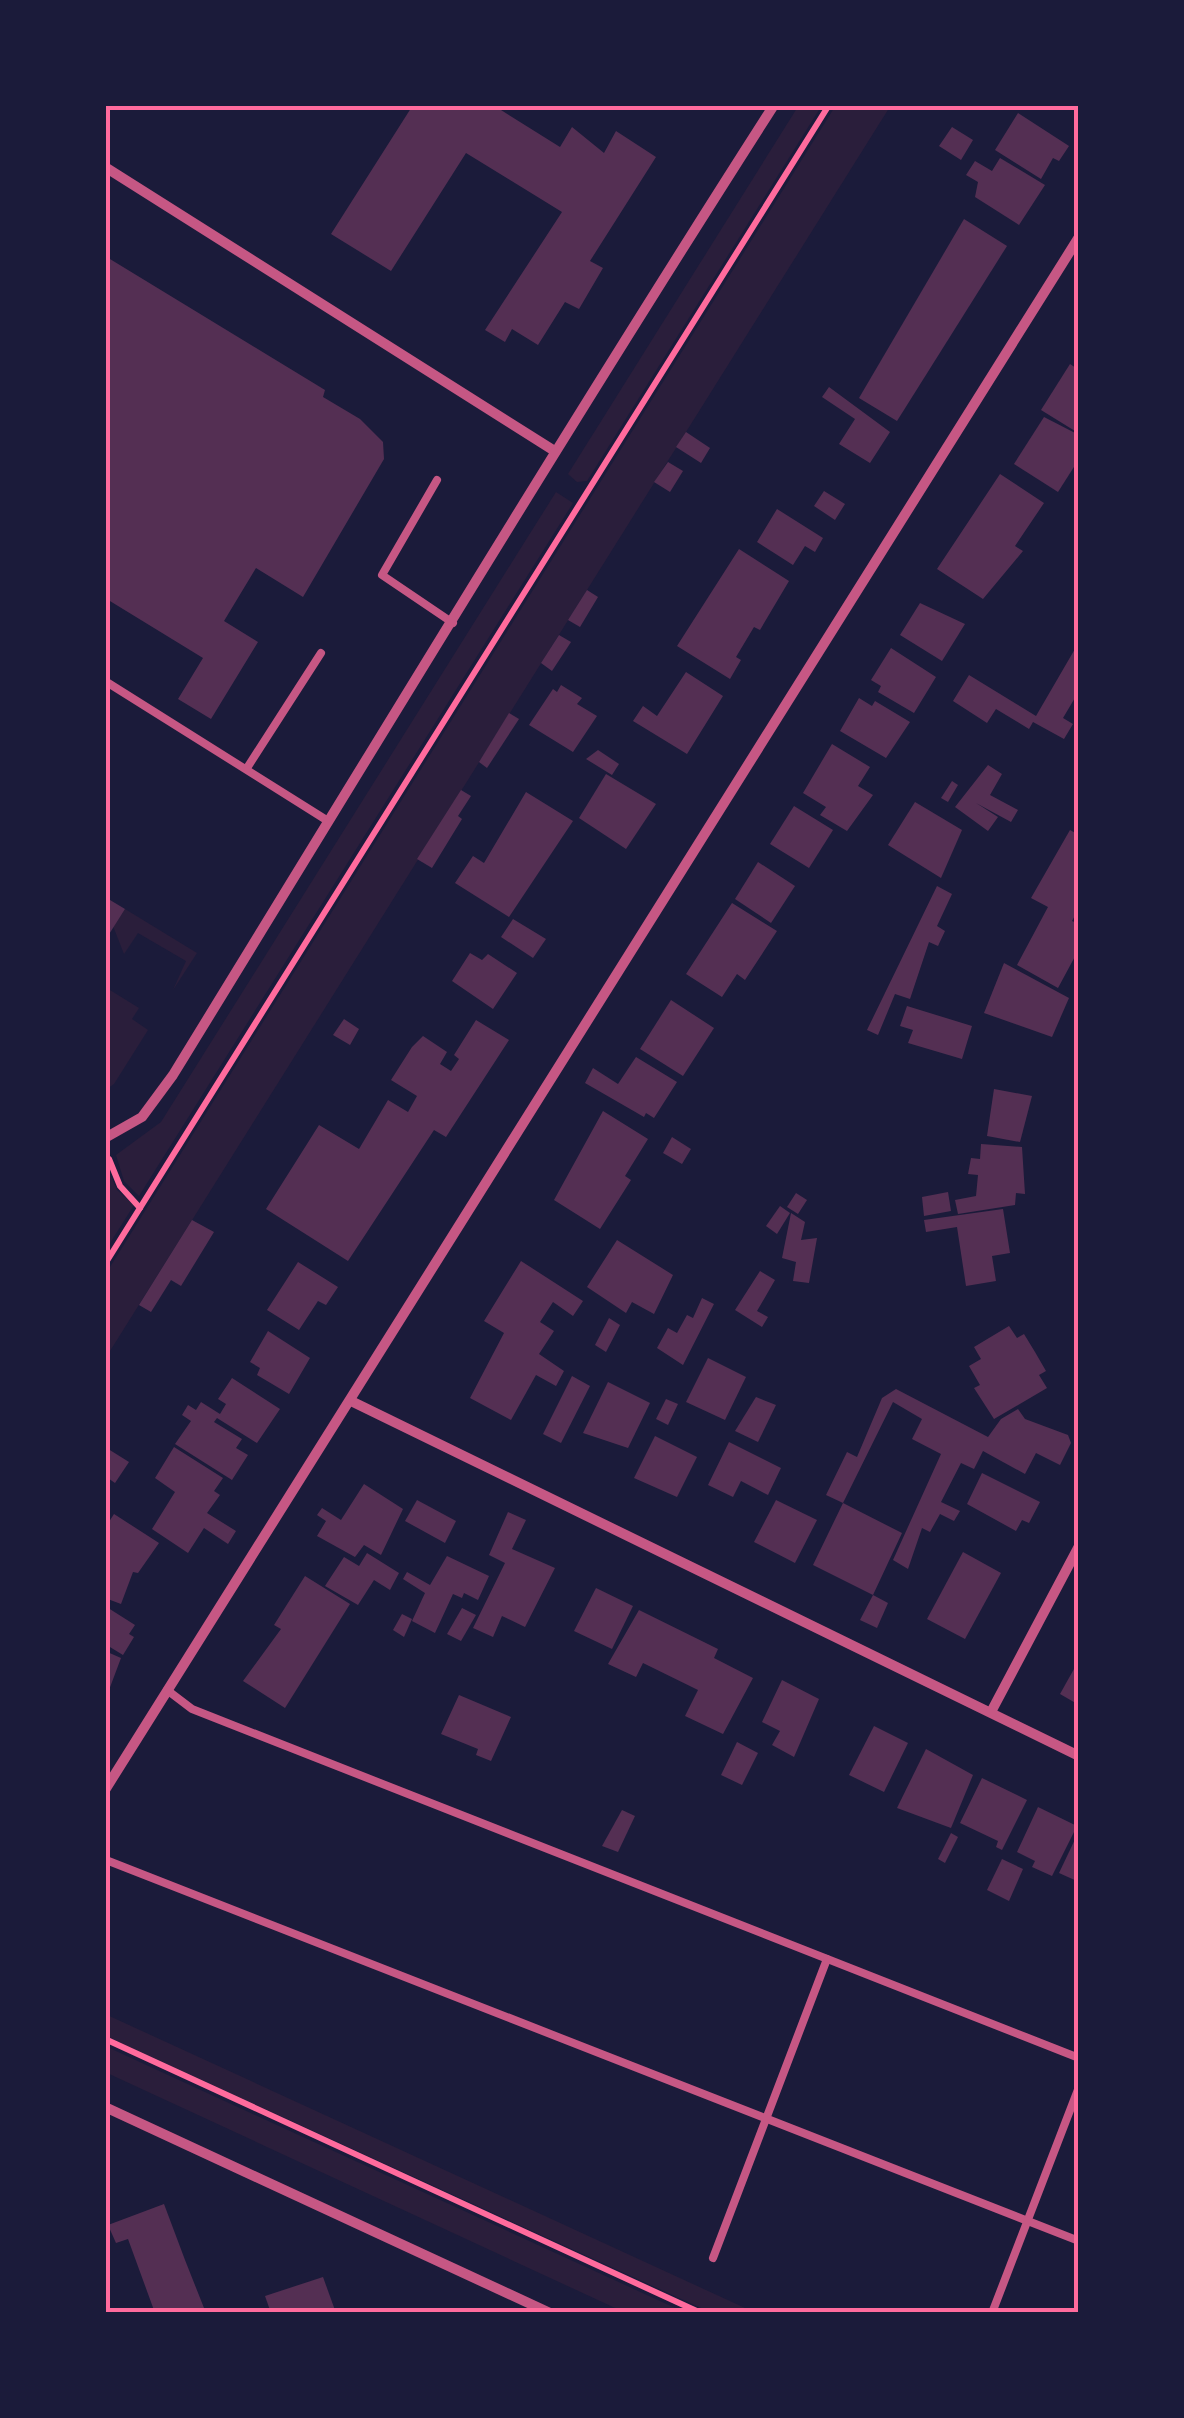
<svg xmlns="http://www.w3.org/2000/svg" width="1184" height="2418" viewBox="0 0 1184 2418" font-family="'Roboto Condensed',sans-serif">
<style>
.green{fill:#2a1e3b}
.building{fill:#542f53}
.lines{fill:none;stroke-linecap:round;stroke-linejoin:round}
.path{stroke:#ff6b9d;stroke-width:6}
.service{stroke:#c65784;stroke-width:8}
.minor{stroke:#c65784;stroke-width:10}
.neatline{fill:none;stroke:#ff6b9d;stroke-width:4}
</style>
<rect width="100%" height="100%" fill="#1b1b3a"/>
<!-- green -->
<g class="green">
<polygon points="799,105 822,105 587,481 577,482 568,474"/>
<polygon points="836,105 891,105 105,1359 105,1275"/>
<polygon points="556,492 573,503 139,1196 124,1181 116,1155 161,1122"/>
<polygon points="125,909 197,953 173,990 186,961 138,933 124,954 113,926"/>
<polygon points="105,987 139,1008 132,1019 148,1030 114,1084 105,1090"/>
<polygon points="105,1163 117,1190 134,1205 105,1251"/>
<polygon points="105,2014 756,2313 712,2313 105,2036"/>
<polygon points="105,2046 686,2313 626,2313 105,2072"/>
</g>
<!-- building -->
<g class="building">
<polygon points="413,105 505,105 501,110 560,147 572,127 604,153 616,131 656,157 590,261 603,268 579,309 565,302 538,345 512,329 505,342 485,330 562,212 466,153 391,271 331,234"/>
<polygon points="1018,113 1069,146 1059,161 1053,158 1041,179 995,150"/>
<polygon points="952,127 973,140 961,160 939,146"/>
<polygon points="1000,158 1045,185 1019,225 975,197 978,182 966,175 975,161 992,171"/>
<polygon points="964,219 1007,246 897,421 859,398"/>
<polygon points="105,256 325,390 323,397 360,419 383,442 384,459 303,597 256,568 224,621 258,642 211,719 178,699 203,658 105,598"/>
<polygon points="1070,364 1079,370 1079,424 1075,431 1041,410"/>
<polygon points="829,387 890,432 870,463 839,444 855,419 822,397"/>
<polygon points="1044,417 1079,435 1079,459 1058,492 1014,464"/>
<polygon points="686,432 710,448 701,463 676,447"/>
<polygon points="668,462 683,471 670,492 654,482"/>
<polygon points="1000,474 1044,503 1015,546 1023,551 983,599 937,569"/>
<polygon points="824,491 845,504 835,520 814,506"/>
<polygon points="777,509 823,538 815,552 805,546 793,565 757,542"/>
<polygon points="739,549 789,581 760,630 754,627 736,657 741,660 730,679 677,646"/>
<polygon points="587,590 598,597 580,627 568,620"/>
<polygon points="920,603 965,624 942,661 900,635"/>
<polygon points="559,635 571,642 552,671 541,663"/>
<polygon points="1079,642 1079,691 1063,718 1073,724 1064,739 1033,722 1029,729 996,709 987,723 953,701 969,675 1036,716"/>
<polygon points="891,648 936,677 914,713 878,692 881,686 871,680"/>
<polygon points="686,672 723,696 687,754 633,721 643,706 657,716"/>
<polygon points="561,685 582,698 577,704 597,716 573,752 529,725 553,689 557,692"/>
<polygon points="859,698 872,706 875,701 910,722 886,758 840,731"/>
<polygon points="509,713 519,719 487,768 479,762"/>
<polygon points="832,744 870,767 858,786 873,795 847,831 820,815 826,807 803,793"/>
<polygon points="598,750 619,764 612,775 586,759"/>
<polygon points="988,765 1002,774 990,795 1018,810 1011,822 976,803 998,817 988,831 955,807"/>
<polygon points="606,774 656,804 626,849 579,818"/>
<polygon points="952,781 958,785 948,802 941,798"/>
<polygon points="461,790 471,796 458,816 462,819 432,868 417,859"/>
<polygon points="526,792 573,821 509,917 455,883 473,856 484,863"/>
<polygon points="915,802 962,830 941,878 888,845"/>
<polygon points="794,806 833,830 809,868 770,844"/>
<polygon points="1070,830 1079,835 1079,908 1072,921 1079,924 1079,949 1058,988 1017,965 1048,907 1031,898"/>
<polygon points="758,862 795,886 771,923 735,899"/>
<polygon points="937,886 952,894 937,926 945,931 938,946 929,942 910,999 895,994 878,1035 867,1030"/>
<polygon points="105,897 125,909 106,939 105,958"/>
<polygon points="732,903 777,931 745,980 737,974 722,997 686,974"/>
<polygon points="513,919 546,939 533,958 501,937"/>
<polygon points="470,953 482,960 488,954 517,973 493,1009 452,981"/>
<polygon points="1004,963 1069,998 1052,1037 984,1013"/>
<polygon points="671,1000 714,1028 683,1076 640,1049"/>
<polygon points="907,1006 972,1026 962,1059 908,1043 913,1030 900,1026"/>
<polygon points="344,1019 359,1029 350,1045 333,1035"/>
<polygon points="476,1020 509,1040 446,1137 434,1130 348,1261 266,1209 319,1125 359,1149 388,1100 408,1112 417,1096 391,1080 412,1047 423,1036 447,1052 440,1064 451,1071 459,1059 454,1055"/>
<polygon points="636,1057 677,1082 654,1118 646,1113 644,1117 585,1083 593,1068 618,1084"/>
<polygon points="994,1089 1032,1096 1020,1142 987,1136"/>
<polygon points="603,1111 648,1139 625,1176 631,1180 600,1229 554,1200"/>
<polygon points="672,1137 691,1149 682,1164 663,1153"/>
<polygon points="981,1144 1022,1147 1025,1194 1016,1193 1015,1205 958,1214 955,1200 976,1196 978,1175 968,1174 971,1158 980,1159"/>
<polygon points="948,1192 951,1211 924,1216 922,1197"/>
<polygon points="796,1193 807,1200 798,1214 787,1207"/>
<polygon points="780,1206 790,1213 777,1234 766,1226"/>
<polygon points="1003,1209 1010,1253 992,1256 996,1281 966,1286 957,1227 926,1232 924,1220"/>
<polygon points="791,1213 805,1222 801,1240 817,1238 809,1283 793,1281 796,1262 782,1258"/>
<polygon points="192,1220 214,1232 181,1286 171,1280 151,1312 139,1305"/>
<polygon points="617,1240 673,1275 654,1314 632,1302 626,1313 587,1287"/>
<polygon points="521,1261 583,1301 573,1316 553,1302 540,1322 554,1331 539,1354 564,1371 556,1386 536,1375 511,1420 470,1398 504,1333 484,1321"/>
<polygon points="298,1262 338,1287 326,1305 318,1301 299,1330 267,1310"/>
<polygon points="760,1271 775,1280 757,1311 768,1317 762,1327 735,1310"/>
<polygon points="702,1298 714,1304 683,1365 657,1348 668,1328 677,1333 687,1315 693,1318"/>
<polygon points="609,1318 620,1325 606,1352 595,1345"/>
<polygon points="1009,1326 1017,1338 1024,1334 1035,1352 1046,1371 1039,1375 1047,1388 994,1419 974,1388 980,1385 969,1366 981,1359 974,1347"/>
<polygon points="268,1331 310,1358 289,1394 257,1375 260,1368 250,1362"/>
<polygon points="708,1358 746,1377 725,1420 686,1402"/>
<polygon points="572,1376 590,1386 561,1443 543,1434"/>
<polygon points="232,1378 280,1409 257,1443 217,1418 214,1422 242,1439 236,1448 248,1455 232,1480 175,1444 191,1421 182,1415 188,1405 196,1410 201,1402 220,1414 226,1404 218,1399"/>
<polygon points="608,1382 650,1403 628,1448 583,1433"/>
<polygon points="896,1389 988,1437 1001,1419 1018,1409 1025,1419 1068,1435 1071,1443 1060,1465 1036,1453 1025,1474 983,1451 974,1469 961,1463 941,1502 960,1511 954,1521 940,1514 930,1532 922,1528 908,1569 893,1560 941,1454 912,1439 922,1419 893,1402 843,1503 902,1533 873,1595 813,1565 843,1503 826,1495 847,1452 857,1457 882,1398"/>
<polygon points="756,1397 776,1405 758,1442 735,1431"/>
<polygon points="666,1399 678,1404 668,1425 656,1419"/>
<polygon points="655,1436 697,1457 677,1497 634,1478"/>
<polygon points="729,1442 781,1468 768,1495 741,1481 733,1497 708,1485"/>
<polygon points="105,1447 129,1462 115,1483 105,1476"/>
<polygon points="174,1447 223,1478 214,1491 220,1495 207,1513 236,1531 228,1544 204,1528 188,1553 152,1529 175,1492 155,1478"/>
<polygon points="982,1473 1040,1502 1029,1523 1022,1520 1016,1531 967,1504"/>
<polygon points="364,1484 403,1509 381,1555 364,1545 355,1557 317,1536 326,1521 317,1515 322,1508 341,1520"/>
<polygon points="417,1500 456,1521 445,1543 405,1521"/>
<polygon points="776,1500 817,1520 795,1563 754,1542"/>
<polygon points="508,1512 526,1520 512,1549 555,1568 525,1627 502,1616 493,1637 473,1628 505,1563 489,1555"/>
<polygon points="114,1514 159,1543 138,1573 133,1572 121,1604 105,1598 105,1528"/>
<polygon points="963,1552 1001,1573 965,1639 927,1619"/>
<polygon points="367,1553 399,1573 390,1590 374,1580 358,1605 325,1586 344,1557 359,1566"/>
<polygon points="447,1556 489,1576 478,1600 464,1593 462,1598 453,1594 435,1633 412,1621 425,1593 403,1579 407,1572 430,1585"/>
<polygon points="305,1576 350,1604 285,1708 243,1681 281,1629 274,1625"/>
<polygon points="596,1588 633,1606 612,1649 574,1631"/>
<polygon points="873,1595 888,1603 877,1628 860,1620"/>
<polygon points="105,1606 135,1625 129,1634 134,1637 123,1655 105,1644"/>
<polygon points="462,1608 476,1615 461,1641 447,1634"/>
<polygon points="639,1610 718,1649 714,1658 753,1678 723,1734 685,1716 698,1690 643,1663 636,1677 608,1664"/>
<polygon points="402,1614 412,1619 404,1637 393,1630"/>
<polygon points="105,1651 121,1658 109,1690 105,1689"/>
<polygon points="1079,1660 1079,1705 1060,1694"/>
<polygon points="782,1680 819,1699 794,1757 772,1745 780,1731 762,1722"/>
<polygon points="459,1695 511,1717 491,1761 476,1755 478,1749 441,1734"/>
<polygon points="874,1726 908,1743 884,1792 849,1775"/>
<polygon points="737,1742 758,1753 742,1785 721,1775"/>
<polygon points="926,1749 973,1775 951,1828 897,1808"/>
<polygon points="982,1778 1027,1800 1002,1850 996,1847 998,1841 960,1823"/>
<polygon points="1038,1807 1077,1826 1052,1876 1032,1867 1035,1861 1017,1852"/>
<polygon points="622,1810 635,1816 618,1852 602,1846"/>
<polygon points="1079,1831 1079,1882 1059,1873"/>
<polygon points="951,1833 958,1837 945,1863 938,1859"/>
<polygon points="1002,1859 1023,1869 1009,1901 987,1890"/>
<polygon points="164,2204 185,2260 206,2313 155,2313 128,2239 116,2243 108,2225"/>
<polygon points="323,2277 336,2313 271,2313 265,2296"/>
</g>
<g class="lines">
<!-- path -->
<g class="path">
<polyline points="109,1159 120,1186 140,1208"/>
<polyline points="105,1264 829,105"/>
<polyline points="105,2039 701,2313"/>
</g>
<!-- service -->
<g class="service">
<polyline points="437,480 382,575 453,623"/>
<polyline points="105,681 328,821"/>
<polyline points="247,768 321,653"/>
<polyline points="167,1690 192,1709 1079,2058"/>
<polyline points="106,1860 1079,2241"/>
<polyline points="713,2258 827,1959"/>
<polyline points="992,2313 1079,2087"/>
</g>
<!-- minor -->
<g class="minor">
<polyline points="105,167 553,450"/>
<path d="M 105,1138 L 142,1117 L 173,1075 C 372,751 569,425 774,105"/>
<polyline points="351,1401 1079,1756"/>
<polyline points="991,1712 1079,1546"/>
<polyline points="105,1790 1079,237"/>
<polyline points="105,2107 550,2313"/>
</g>
</g>
<!-- border -->
<rect width="1184" height="2418" fill="none" stroke="#1b1b3a" stroke-width="215"/>
<rect x="108" y="108" width="968" height="2202" class="neatline"/>
</svg>
